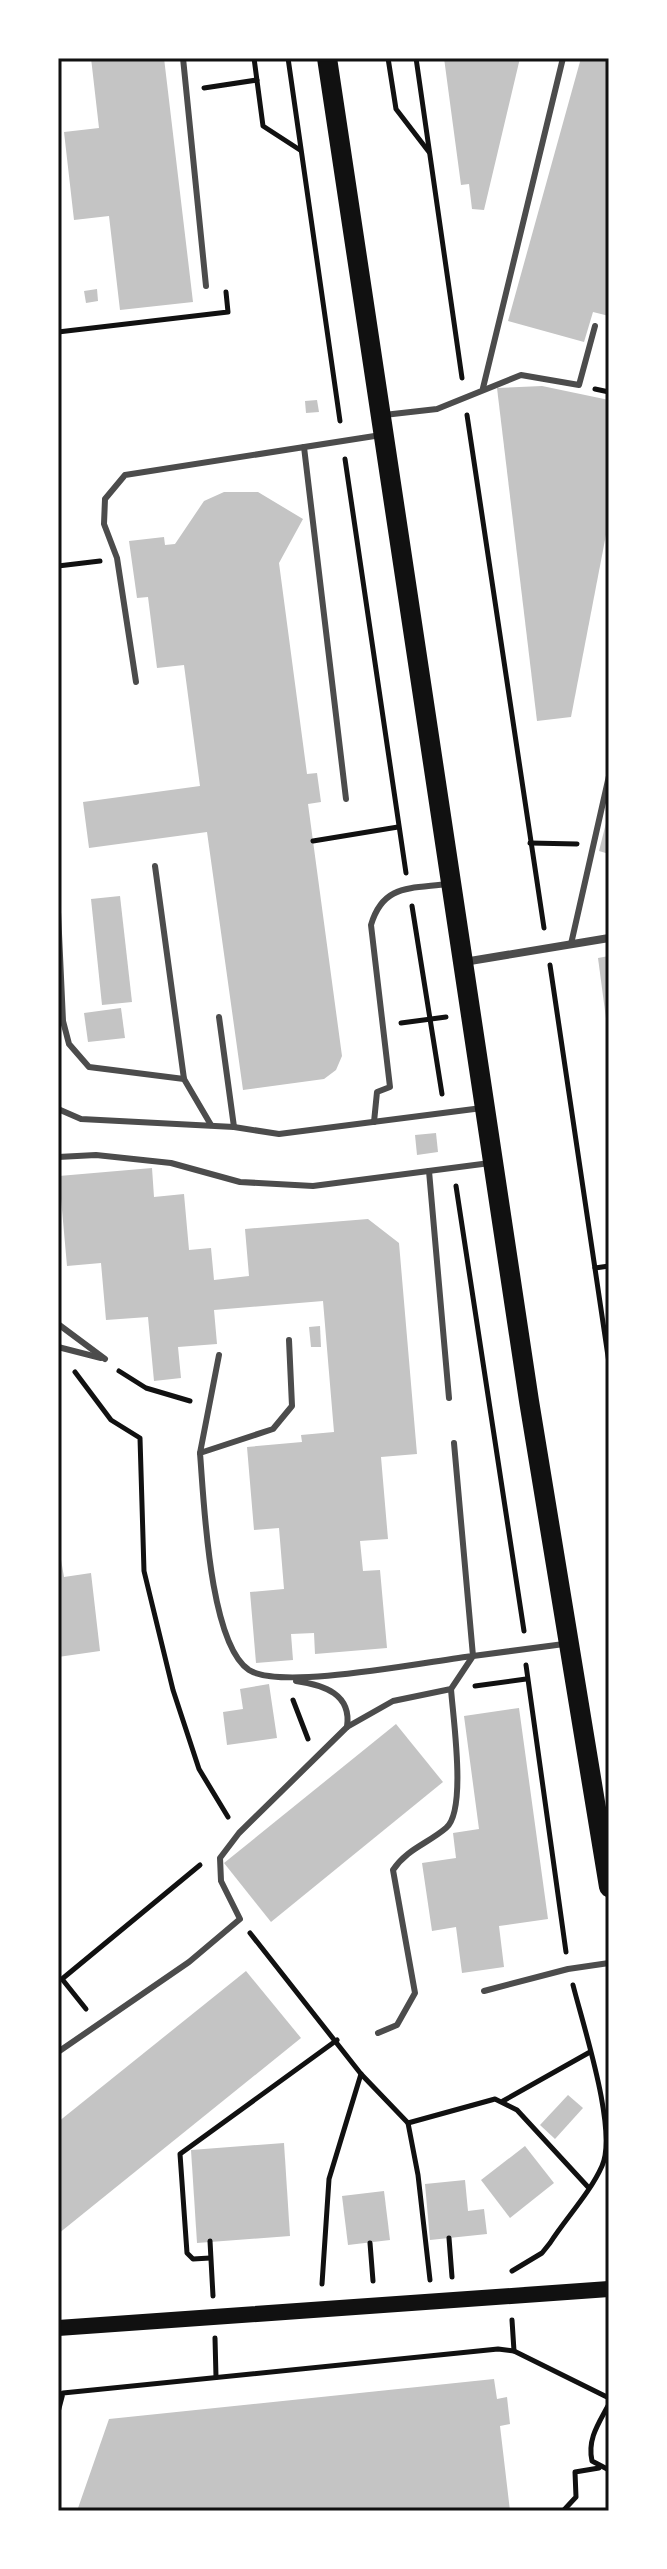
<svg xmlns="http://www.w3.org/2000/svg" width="667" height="2569" viewBox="0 0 667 2569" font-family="'Exo 2',sans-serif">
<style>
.building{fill:#c4c4c4}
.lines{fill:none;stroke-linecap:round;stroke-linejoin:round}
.path{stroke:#111;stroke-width:5}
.service{stroke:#4c4c4c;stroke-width:6}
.minor{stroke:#4c4c4c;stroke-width:8}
.secondary{stroke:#111;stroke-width:16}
.primary{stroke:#111;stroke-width:20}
.neatline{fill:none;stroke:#111;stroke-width:3}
</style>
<rect width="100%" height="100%" fill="#fff"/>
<!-- building -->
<g class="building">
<polygon points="91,58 164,58 193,302 120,310 109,216 74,220 64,132 99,128"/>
<polygon points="444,58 520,58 484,210 472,209 469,184 461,185"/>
<polygon points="581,58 609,58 609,316 593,312 584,342 508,321"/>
<polygon points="97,289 98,301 86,303 84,291"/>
<polygon points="542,386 609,400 609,519 571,717 537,721 497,388"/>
<polygon points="317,400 319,412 306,413 305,401"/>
<polygon points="224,492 258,492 303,519 279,563 307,774 317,773 321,802 308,804 342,1056 336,1070 324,1079 243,1090 207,832 89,848 83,802 200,786 184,665 157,668 148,597 137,598 129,541 164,537 165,545 175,544 204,501"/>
<polygon points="608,815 609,815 609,854 599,851"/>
<polygon points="120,896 132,1002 102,1005 91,899"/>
<polygon points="609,956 609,1026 607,1026 598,958"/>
<polygon points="121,1008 125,1038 88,1042 84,1013"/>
<polygon points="436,1133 438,1152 417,1155 415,1135"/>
<polygon points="152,1168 154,1197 184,1194 189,1250 211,1248 214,1280 249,1276 245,1229 368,1219 399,1243 417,1454 381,1457 388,1539 360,1541 363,1571 380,1570 387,1648 315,1654 314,1633 291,1634 293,1660 256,1663 250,1592 284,1589 279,1528 254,1530 247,1447 302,1442 301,1435 334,1432 323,1301 214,1310 217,1344 178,1347 181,1378 154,1381 148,1317 106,1320 101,1263 67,1266 59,1176"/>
<polygon points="320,1326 321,1347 311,1347 309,1327"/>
<polygon points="58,1542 64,1577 91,1573 100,1651 58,1657"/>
<polygon points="269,1684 277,1738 227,1745 223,1712 243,1709 240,1689"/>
<polygon points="519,1708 548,1919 499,1926 504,1967 462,1973 456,1927 432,1931 422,1863 456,1858 453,1833 479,1829 464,1716"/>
<polygon points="396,1724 443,1782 271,1922 224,1863"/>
<polygon points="246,1971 301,2038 58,2234 58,2122"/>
<polygon points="568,2095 583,2108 555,2139 540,2125"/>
<polygon points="284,2143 290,2236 197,2243 191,2150"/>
<polygon points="525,2146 554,2183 510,2218 481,2180"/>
<polygon points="465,2180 468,2211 484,2209 487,2234 430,2240 425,2184"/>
<polygon points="384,2191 390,2240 348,2245 342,2196"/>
<polygon points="494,2379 497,2399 507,2397 510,2424 500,2426 510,2511 77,2511 109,2419"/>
</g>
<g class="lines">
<!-- path -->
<g class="path">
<polyline points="254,58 263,126 300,150"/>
<polyline points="288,58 340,421"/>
<polyline points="388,58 396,109 429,152"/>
<polyline points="416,58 462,378"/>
<polyline points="204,88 257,80"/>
<polyline points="58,332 228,312 226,292"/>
<polyline points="595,389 609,392"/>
<polyline points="467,415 544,928"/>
<polyline points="345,459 406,873"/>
<polyline points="58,566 100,561"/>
<polyline points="313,841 398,827"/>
<polyline points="530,843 577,844"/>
<polyline points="412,906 442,1094"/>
<polyline points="550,965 609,1363"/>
<polyline points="401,1023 446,1017"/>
<polyline points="456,1186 524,1631"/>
<polyline points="595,1268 609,1266"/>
<polyline points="119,1371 146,1388 190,1401"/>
<polyline points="75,1372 111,1420 140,1438 144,1571 173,1690 199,1769 228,1817"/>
<polyline points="526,1665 566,1952"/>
<polyline points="475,1686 526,1679"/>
<polyline points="293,1700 308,1739"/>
<polyline points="250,1933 361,2074 408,2123"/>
<polyline points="86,2009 62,1979 200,1865"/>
<polyline points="503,2101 590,2052"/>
<polyline points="449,2238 452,2277"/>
<polyline points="210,2241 213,2296"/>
<polyline points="370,2243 373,2281"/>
<polyline points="210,2258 193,2259 187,2253 180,2154 337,2040"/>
<path d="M 512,2271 L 542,2253 L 550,2243 C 566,2218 590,2193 602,2166 C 618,2131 583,2025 573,1985"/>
<polyline points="430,2280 418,2175 408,2123 495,2099 517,2110 588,2187"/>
<polyline points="322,2284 329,2179 361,2074"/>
<polyline points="512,2320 514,2351"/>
<polyline points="215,2338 216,2377"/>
<path d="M 609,2404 C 599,2423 587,2439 592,2461 L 609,2470"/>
<polyline points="58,2412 63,2393 498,2349 514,2351 609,2398"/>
<polyline points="563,2511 576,2497 575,2472 599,2468"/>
</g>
<!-- service -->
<g class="service">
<polyline points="183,58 206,286"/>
<polyline points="483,388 563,58"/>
<polyline points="384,415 437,409 521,375 579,385 595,326"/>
<polyline points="304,447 346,799"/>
<polyline points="136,682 117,558 104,524 105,499 125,475 381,435"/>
<polyline points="155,866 184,1079 211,1125"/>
<polyline points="58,912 63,1021 69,1044 89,1067 184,1079"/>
<polyline points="571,944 609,776"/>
<polyline points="219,1017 234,1127"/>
<polyline points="58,1109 81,1119 234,1127 279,1134 482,1108"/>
<path d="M 374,1122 L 377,1092 L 390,1087 L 371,925 C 383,884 410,889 448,884"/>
<polyline points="58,1157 96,1155 171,1163 240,1182 313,1186 490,1163"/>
<polyline points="429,1171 449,1398"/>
<polyline points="58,1324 105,1359"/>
<path d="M 289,1340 L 292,1406 L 273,1429 L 200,1453 C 204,1501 209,1643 249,1670 C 282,1691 429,1661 473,1656 L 454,1443"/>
<polyline points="58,1347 101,1358"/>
<polyline points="200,1453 219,1355"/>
<path d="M 296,1681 C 324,1685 352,1694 347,1727"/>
<polyline points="484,1991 568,1969 609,1963"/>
<path d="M 378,2033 L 397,2025 L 415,1993 L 393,1870 C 407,1849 427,1844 446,1828 C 467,1811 453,1718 451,1689"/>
<polyline points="58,2052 189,1962 240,1919 221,1881 220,1858 239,1833 347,1727 393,1701 451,1689 473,1656 564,1644"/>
</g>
<!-- minor -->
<polyline class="minor" points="464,962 609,938"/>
<!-- secondary -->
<polyline class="secondary" points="58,2328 609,2289"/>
<!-- primary -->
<polyline class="primary" points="327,58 529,1401 609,1887"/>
</g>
<!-- border -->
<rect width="667" height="2569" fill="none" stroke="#ffffff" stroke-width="120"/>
<rect x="60" y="60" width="547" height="2449" class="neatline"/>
</svg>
